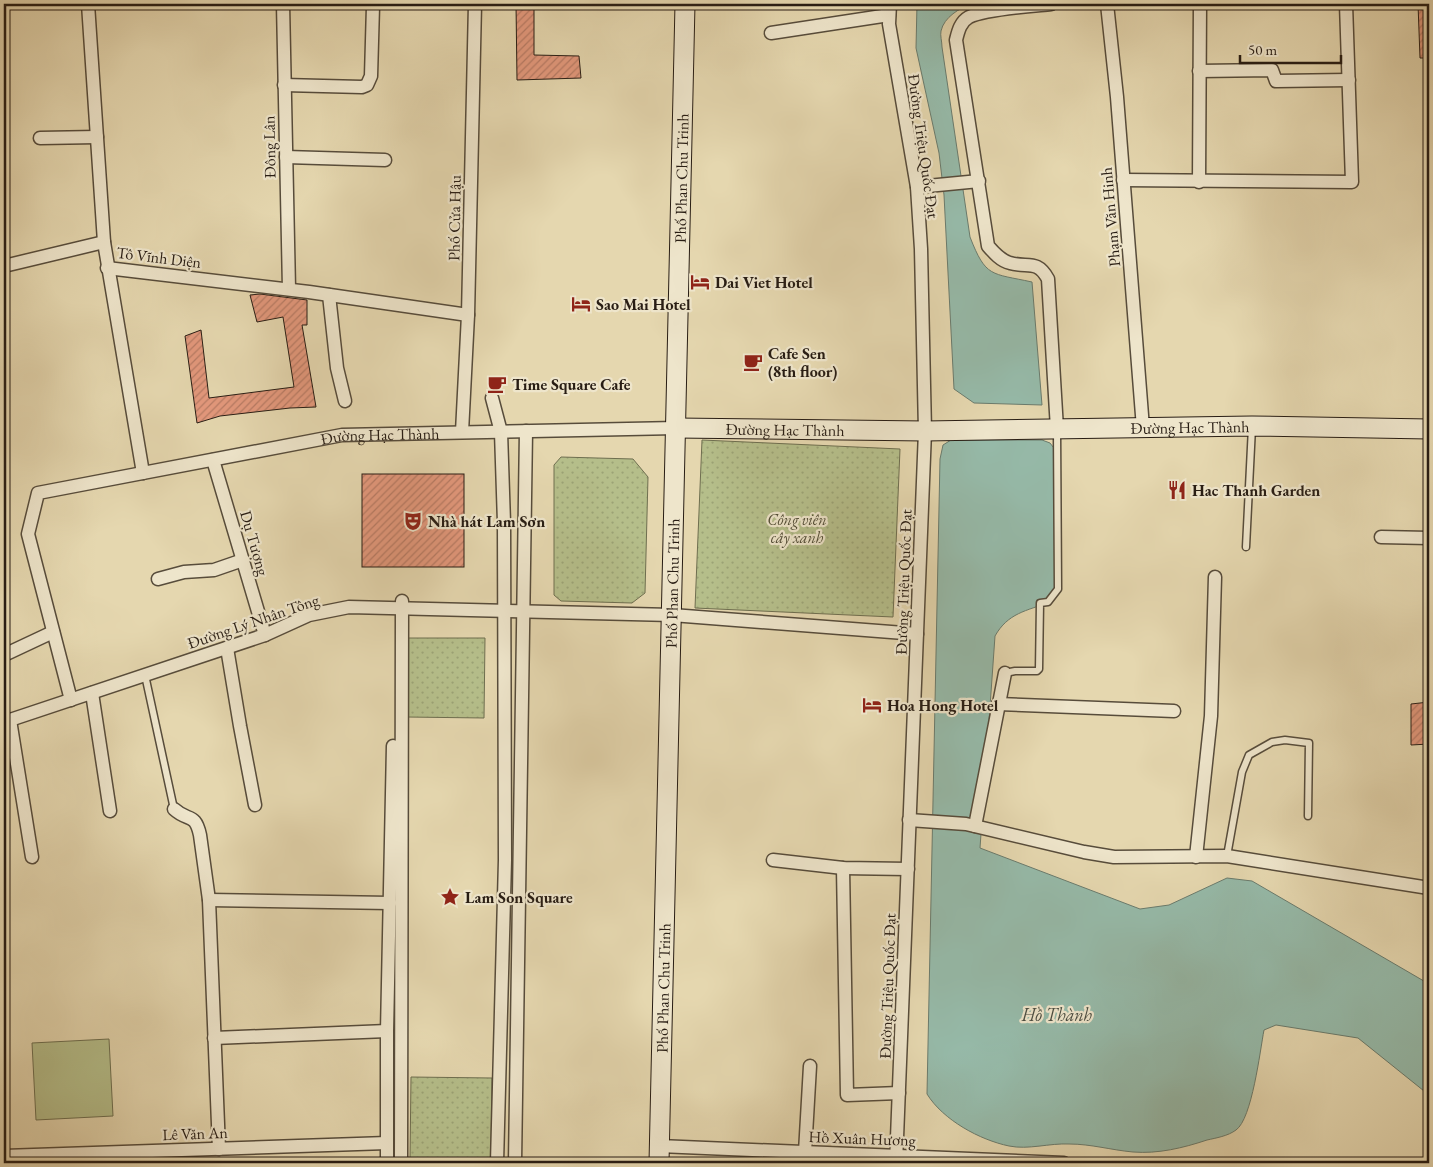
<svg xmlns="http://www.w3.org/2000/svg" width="1433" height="1167" viewBox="0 0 1433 1167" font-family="'EB Garamond',serif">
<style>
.green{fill:url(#green-dots);stroke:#6e6e4f}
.pitch{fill:#b5be8a;stroke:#6e6e4f}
.water{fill:#96baa9;stroke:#6a7b6d}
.building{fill:url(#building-hatch);stroke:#281d14}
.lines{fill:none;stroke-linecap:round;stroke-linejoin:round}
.lane-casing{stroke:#574c3b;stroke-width:9}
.street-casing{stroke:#574c3b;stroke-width:15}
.secondary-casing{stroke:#281d14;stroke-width:21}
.lane{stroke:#eee5cb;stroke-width:6}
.street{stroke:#eee5cb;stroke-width:12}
.secondary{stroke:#eee5cb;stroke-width:19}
.labels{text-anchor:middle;stroke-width:4.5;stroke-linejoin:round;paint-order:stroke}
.street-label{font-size:16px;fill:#281d14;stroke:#eee5cb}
.poi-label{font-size:16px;font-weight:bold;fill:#281d14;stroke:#eee5cb;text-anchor:start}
.park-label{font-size:16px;font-style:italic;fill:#524d37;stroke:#eee5cb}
.water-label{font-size:18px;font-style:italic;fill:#494c41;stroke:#eee5cb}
</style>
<defs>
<pattern id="green-dots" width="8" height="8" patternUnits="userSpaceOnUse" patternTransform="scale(1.25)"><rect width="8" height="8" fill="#b5be8a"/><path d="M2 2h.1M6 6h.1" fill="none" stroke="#9ca376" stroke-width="1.8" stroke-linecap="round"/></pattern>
<pattern id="building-hatch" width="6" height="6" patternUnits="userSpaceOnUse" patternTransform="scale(1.25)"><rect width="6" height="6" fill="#e3987c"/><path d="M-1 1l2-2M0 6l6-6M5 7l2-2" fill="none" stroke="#b87b64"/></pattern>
</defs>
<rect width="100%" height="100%" fill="#e5d7af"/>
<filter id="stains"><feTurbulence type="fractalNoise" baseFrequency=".004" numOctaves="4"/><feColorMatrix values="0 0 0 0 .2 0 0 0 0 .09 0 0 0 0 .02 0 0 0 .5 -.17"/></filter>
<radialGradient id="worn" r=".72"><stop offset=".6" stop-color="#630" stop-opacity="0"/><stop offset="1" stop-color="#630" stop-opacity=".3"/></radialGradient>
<!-- green -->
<g class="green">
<polygon points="702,440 900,449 893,617 695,608"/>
<polygon points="561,457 633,459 648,477 645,593 632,603 561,601 554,595 554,465"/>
<polygon points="406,638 485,638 484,718 406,717"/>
<polygon points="411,1077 492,1078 491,1160 410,1159"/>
</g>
<!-- pitch -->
<polygon class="pitch" points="109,1039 113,1116 36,1120 32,1043"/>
<!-- water -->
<g class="water">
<path d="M 917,4 L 971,4 C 960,8 944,17 941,31 C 940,35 942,42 942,47 L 970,237 C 986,278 991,273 1032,282 L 1042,405 L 974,403 L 954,389 L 944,195 L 939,153 L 916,48 Z"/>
<path d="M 951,440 L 1042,440 L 1050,443 L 1057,452 L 1056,586 L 1050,602 C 1026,611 1008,613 995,636 L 980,848 L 1140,909 L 1169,905 L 1227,878 L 1252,881 L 1429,984 L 1429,1095 L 1358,1038 L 1276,1025 L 1264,1030 C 1260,1051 1252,1119 1236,1130 C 1228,1136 1216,1138 1207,1140 C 1183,1148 1158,1154 1133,1152 C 1111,1150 1091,1144 1069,1144 C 1050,1143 1028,1150 1009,1146 C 980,1140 943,1120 927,1094 L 940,459 L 943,445 Z"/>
</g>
<!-- building -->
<g class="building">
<polygon points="516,4 534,4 534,55 579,56 581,78 517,80"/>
<polygon points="1418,4 1429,4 1429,58 1420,58"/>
<polygon points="260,294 307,300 307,325 302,325 316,407 290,408 220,416 197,423 185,336 201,330 209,398 294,387 283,317 257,322 250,295"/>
<rect x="362" y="474" width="102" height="93"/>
<polygon points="1429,702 1429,744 1411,745 1411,704"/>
</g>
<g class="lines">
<!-- lane casing -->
<g class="lane-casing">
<g id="lane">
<polyline points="1246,547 1252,427"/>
<polyline points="1005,673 1015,671 1037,671 1039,669 1040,603 1048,602 1058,589 1057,430"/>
<polyline points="145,675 174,809"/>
<polyline points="1227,856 1242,772 1249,755 1272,742 1285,740 1309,743 1308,816"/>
</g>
</g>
<!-- street casing -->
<g class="street-casing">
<g id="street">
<polyline points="88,4 104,242 143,473"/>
<polyline points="283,4 289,289"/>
<polyline points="890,4 889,24 917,187 921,249 925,431 896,1163"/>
<path d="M 1051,4 C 1031,6 985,9 969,17 C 960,22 958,32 956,40 L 988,246 C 994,253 1001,261 1010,263 C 1028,268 1037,259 1048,279 L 1057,429"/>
<polyline points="1107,4 1117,97 1143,428"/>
<polyline points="771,33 889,15"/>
<polyline points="1199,71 1272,70 1276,81 1349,80"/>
<polyline points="284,85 362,87 367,85 371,76 373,6"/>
<polyline points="40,138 97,137"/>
<polyline points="286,157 385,160"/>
<polyline points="1123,180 1352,182 1346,4"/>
<polyline points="1199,182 1200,4"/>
<polyline points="917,187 979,181"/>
<polyline points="4,266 104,242"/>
<polyline points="107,268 309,292 468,315"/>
<polyline points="329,295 337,368 345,401"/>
<polyline points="492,398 501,432 504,523 505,860 497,1163"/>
<polyline points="462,432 468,315 475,4"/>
<polyline points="213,460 265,635"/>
<polyline points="1381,537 1429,538"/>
<polyline points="158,579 184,572 214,570 243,560"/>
<polyline points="227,648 240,726 255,805"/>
<polyline points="4,655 53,632"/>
<polyline points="92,693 110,811"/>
<path id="s1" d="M 71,700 L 28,534 L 38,493 L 342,435 L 676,428"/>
<polyline points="998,704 1174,711"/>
<polyline points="10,720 32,857"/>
<polyline points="4,722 265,635 309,615 349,607 672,615 917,634"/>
<path d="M 174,809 C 188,822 195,812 200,835 L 209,900 L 219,1149"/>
<polyline points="909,820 966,824 1084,852 1114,857 1227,856 1429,888"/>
<polyline points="975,826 1005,673"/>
<polyline points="1196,857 1211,716 1215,577"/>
<polyline points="773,860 843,868 908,869"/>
<polyline points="843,868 847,1095 899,1093"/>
<polyline points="209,900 390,903"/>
<polyline points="214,1038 387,1031"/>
<polyline points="659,1146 1064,1163"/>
<polyline points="805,1152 810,1066"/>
<polyline points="4,1156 387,1143"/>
<polyline points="387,1163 387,1031 393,746"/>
<polyline points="401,1163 402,601"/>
<polyline points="515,1163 526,431"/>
</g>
</g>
<!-- secondary casing -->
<g class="secondary-casing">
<g id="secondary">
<path id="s2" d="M 676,428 L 925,431 L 1252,426 L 1429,429"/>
<path id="s3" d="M 659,1163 L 685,4"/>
</g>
</g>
<!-- lane -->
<use href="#lane" class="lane"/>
<!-- street -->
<use href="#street" class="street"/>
<!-- secondary -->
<use href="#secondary" class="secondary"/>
</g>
<!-- icons -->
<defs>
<g id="hotel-bare" transform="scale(1.5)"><path d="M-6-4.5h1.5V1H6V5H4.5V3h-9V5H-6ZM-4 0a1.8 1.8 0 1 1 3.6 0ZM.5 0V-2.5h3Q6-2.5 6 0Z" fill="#8f2418" stroke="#eee5cb" stroke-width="2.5" paint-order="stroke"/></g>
<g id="cafe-bare" transform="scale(1.5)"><path d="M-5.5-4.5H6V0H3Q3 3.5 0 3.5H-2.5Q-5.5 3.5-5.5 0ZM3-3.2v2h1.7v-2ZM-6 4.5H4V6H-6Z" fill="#8f2418" stroke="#eee5cb" stroke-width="2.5" paint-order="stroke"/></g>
<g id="restaurant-bare" transform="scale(1.5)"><path d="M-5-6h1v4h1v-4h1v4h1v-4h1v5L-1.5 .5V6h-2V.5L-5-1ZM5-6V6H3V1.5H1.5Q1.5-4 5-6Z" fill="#8f2418" stroke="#eee5cb" stroke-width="2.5" paint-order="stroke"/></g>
<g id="theatre-bare" transform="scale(1.5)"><path d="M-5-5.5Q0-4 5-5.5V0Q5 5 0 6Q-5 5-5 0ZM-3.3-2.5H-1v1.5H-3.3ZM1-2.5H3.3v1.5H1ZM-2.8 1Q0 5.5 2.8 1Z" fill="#8f2418" stroke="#eee5cb" stroke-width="2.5" paint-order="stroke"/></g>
<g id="sight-bare" transform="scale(1.5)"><path d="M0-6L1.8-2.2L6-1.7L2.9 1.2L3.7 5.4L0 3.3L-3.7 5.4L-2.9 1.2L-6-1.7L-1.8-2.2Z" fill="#8f2418" stroke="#eee5cb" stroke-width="2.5" paint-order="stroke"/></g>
</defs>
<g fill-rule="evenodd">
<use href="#hotel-bare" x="700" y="282"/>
<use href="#hotel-bare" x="581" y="304"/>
<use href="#cafe-bare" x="753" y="362"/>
<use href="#cafe-bare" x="497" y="384"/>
<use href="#restaurant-bare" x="1177" y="490"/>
<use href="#theatre-bare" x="413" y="521"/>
<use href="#hotel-bare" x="872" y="705"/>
<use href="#sight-bare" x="450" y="897"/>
</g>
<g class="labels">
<!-- street labels -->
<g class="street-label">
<text transform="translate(924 146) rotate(82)" y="6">Đường Triệu Quốc Đạt</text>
<text transform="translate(269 147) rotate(-91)" y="6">Đông Lân</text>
<text dy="6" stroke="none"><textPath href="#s3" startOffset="985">Phố Phan Chu Trinh</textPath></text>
<text transform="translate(1110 217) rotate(-95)" y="6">Phạm Văn Hinh</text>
<text transform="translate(454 218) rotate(-89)" y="6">Phố Cửa Hậu</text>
<text transform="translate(159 257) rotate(7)" y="6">Tô Vĩnh Diện</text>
<text dy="6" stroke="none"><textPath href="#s2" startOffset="514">Đường Hạc Thành</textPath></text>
<text dy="6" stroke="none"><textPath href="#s2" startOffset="109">Đường Hạc Thành</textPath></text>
<text dy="6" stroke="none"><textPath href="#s1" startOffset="561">Đường Hạc Thành</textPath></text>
<text transform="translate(255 543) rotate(74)" y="6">Dụ Tượng</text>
<text transform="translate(903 582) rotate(-88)" y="6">Đường Triệu Quốc Đạt</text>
<text dy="6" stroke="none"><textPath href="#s3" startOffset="580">Phố Phan Chu Trinh</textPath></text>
<text transform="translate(253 621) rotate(-19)" y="6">Đường Lý Nhân Tông</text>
<text transform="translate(887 986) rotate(-88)" y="6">Đường Triệu Quốc Đạt</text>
<text dy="6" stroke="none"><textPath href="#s3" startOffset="175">Phố Phan Chu Trinh</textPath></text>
<text transform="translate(195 1133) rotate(-2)" y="6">Lê Văn An</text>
<text transform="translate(862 1138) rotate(2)" y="6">Hồ Xuân Hương</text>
</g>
<!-- poi labels -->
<g class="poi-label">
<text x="715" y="288">Dai Viet Hotel</text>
<text x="596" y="310">Sao Mai Hotel</text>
<text x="768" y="359">Cafe Sen<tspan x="768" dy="18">(8th floor)</tspan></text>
<text x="512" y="390">Time Square Cafe</text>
<text x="1192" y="496">Hac Thanh Garden</text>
<text x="428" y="527">Nhà hát Lam Sơn</text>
<text x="887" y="711">Hoa Hong Hotel</text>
<text x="465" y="903">Lam Son Square</text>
</g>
<!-- park labels -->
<g class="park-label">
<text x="797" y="525">Công viên<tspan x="797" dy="18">cây xanh</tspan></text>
</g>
<!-- water labels -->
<g class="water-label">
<text x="1057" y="1021">Hồ Thành</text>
</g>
</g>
<!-- margin -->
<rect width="1433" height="1167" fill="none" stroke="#e5d7af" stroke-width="20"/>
<rect x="5" y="5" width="1423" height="1157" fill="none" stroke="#281d14" stroke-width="2.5"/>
<rect x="10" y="10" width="1413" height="1147" fill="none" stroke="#281d14"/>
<!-- scale -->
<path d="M1240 55v8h101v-8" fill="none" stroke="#281d14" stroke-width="2.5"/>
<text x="1248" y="55" font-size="15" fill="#281d14" stroke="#eee5cb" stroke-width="4" paint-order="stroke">50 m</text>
<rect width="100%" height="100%" filter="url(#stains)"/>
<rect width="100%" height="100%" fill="url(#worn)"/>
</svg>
